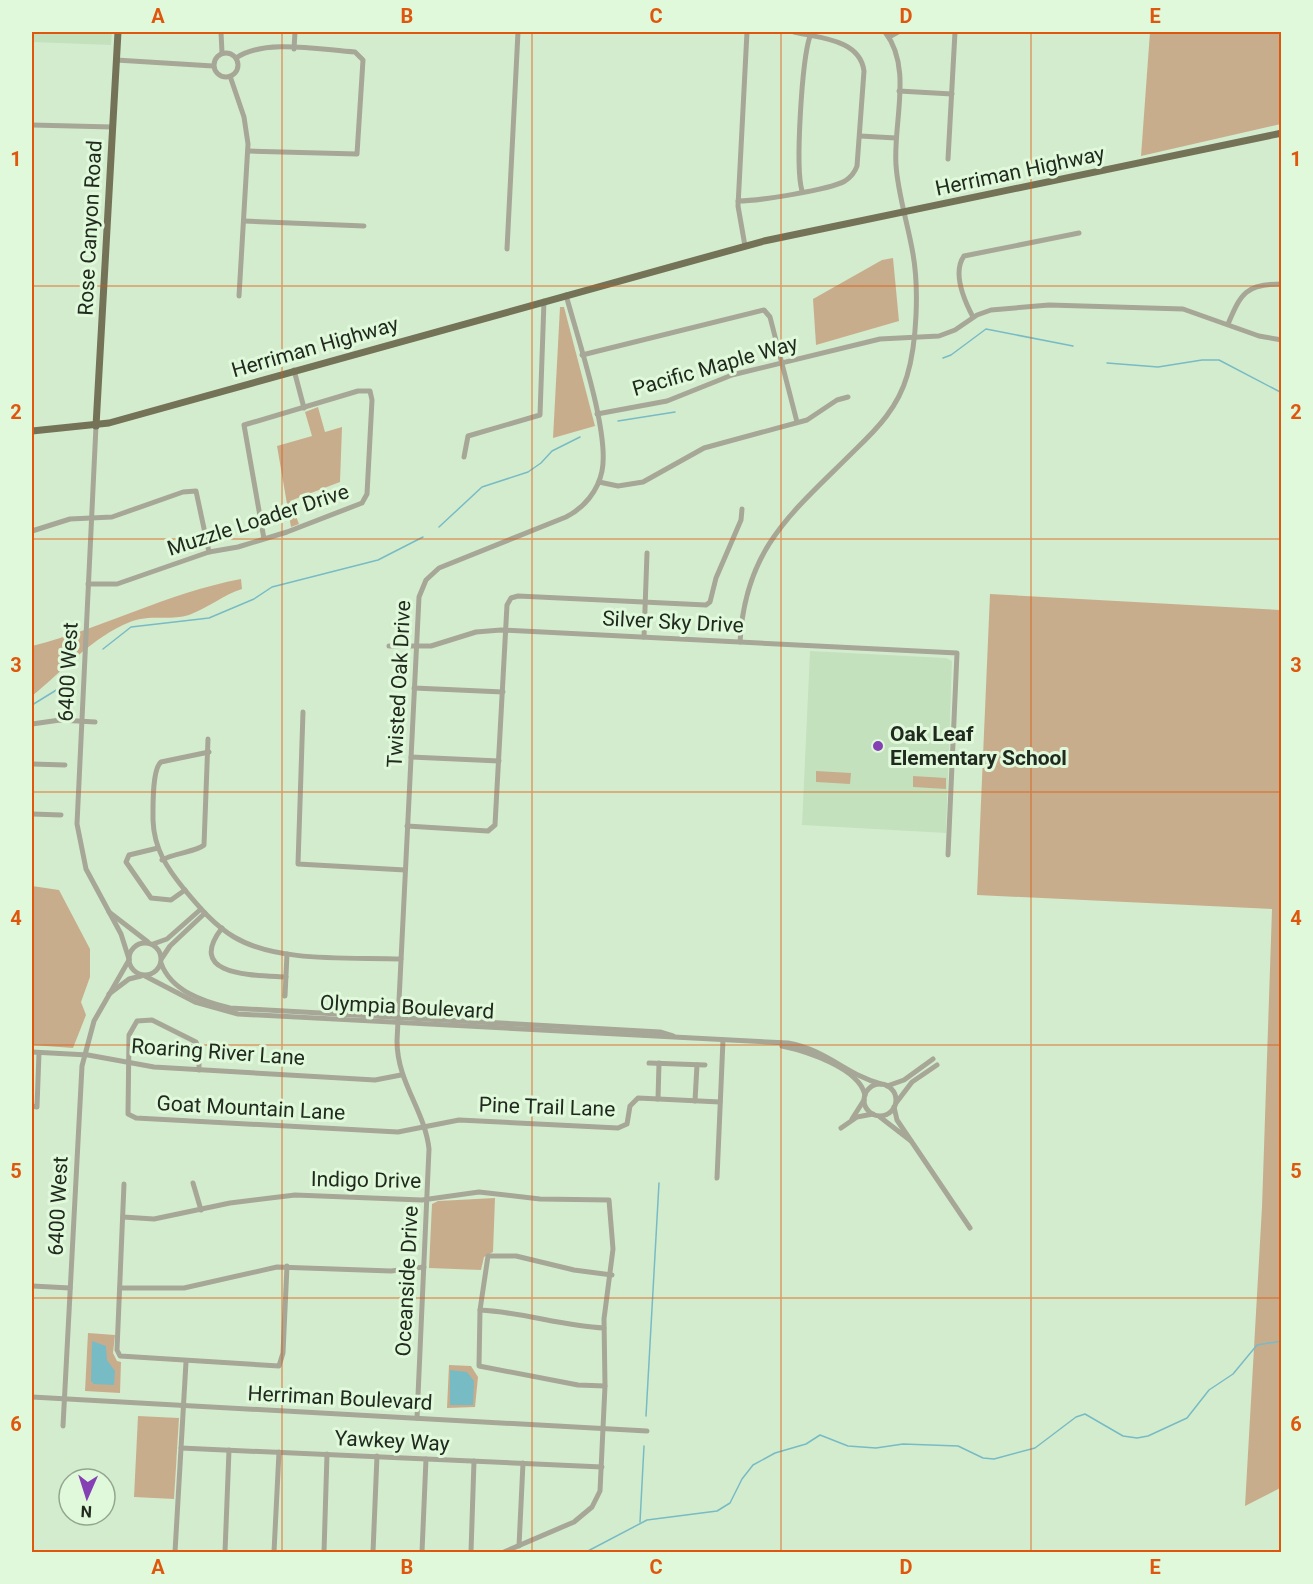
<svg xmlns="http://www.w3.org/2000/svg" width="1313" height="1584" viewBox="0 0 1313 1584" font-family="Roboto,sans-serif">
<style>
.built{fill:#c4e1be}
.green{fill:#c8ad8d}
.water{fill:#77bbc5}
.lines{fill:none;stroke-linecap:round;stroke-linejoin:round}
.stream{stroke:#77bbc5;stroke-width:1.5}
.minor{stroke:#a7a797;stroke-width:5}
.major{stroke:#747358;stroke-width:7}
.grid{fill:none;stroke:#de570d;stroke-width:1.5;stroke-opacity:0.55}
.poi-dot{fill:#8540b4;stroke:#e1f9db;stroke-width:2}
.labels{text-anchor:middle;stroke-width:6;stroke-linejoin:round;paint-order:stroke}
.street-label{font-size:21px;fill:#212a1f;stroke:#e1f9db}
.poi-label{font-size:21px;font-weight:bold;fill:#212a1f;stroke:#e1f9db;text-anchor:start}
.neatline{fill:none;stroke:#de570d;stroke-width:2}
.grid-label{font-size:20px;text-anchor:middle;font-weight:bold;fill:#de570d}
</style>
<rect width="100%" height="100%" fill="#d4ecce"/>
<!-- built -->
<g class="built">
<polygon points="32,32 112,32 111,45 32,42"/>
<polygon points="810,651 946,658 952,661 946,833 802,825"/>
</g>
<!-- green -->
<g class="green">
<polygon points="1150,32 1281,32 1281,124 1141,156"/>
<polygon points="893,258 899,321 816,345 813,299 882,260"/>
<polygon points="560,307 564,307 595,426 553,438"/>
<polygon points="318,407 325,432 342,427 340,482 290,501 299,524 291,527 277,446 312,436 305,412"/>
<path d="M 241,579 L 242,589 C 223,595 208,608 189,615 C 171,621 148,614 130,622 C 92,637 63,671 32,696 L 32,646 C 104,628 167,593 241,579 Z"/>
<polygon points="990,594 1281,610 1282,1487 1245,1506 1262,1207 1272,909 977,895"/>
<polygon points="816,771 851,773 850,784 816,782"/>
<polygon points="913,776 946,778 946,789 913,787"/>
<polygon points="32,886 59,890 90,949 90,977 81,1002 86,1015 73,1048 32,1045"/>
<polygon points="495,1198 493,1252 484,1257 481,1270 429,1268 432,1204 438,1201"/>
<polygon points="88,1333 115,1335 113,1353 117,1361 121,1362 120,1393 85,1391"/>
<polygon points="449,1365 471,1366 478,1377 475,1407 447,1408"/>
<polygon points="138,1416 179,1418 174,1499 134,1497"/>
</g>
<!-- water -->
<g class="water">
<polygon points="92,1341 106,1346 107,1360 115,1371 114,1385 94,1384 91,1381"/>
<polygon points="450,1370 467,1372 474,1381 473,1405 450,1405"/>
</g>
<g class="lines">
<!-- stream -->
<g class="stream">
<polyline points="943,358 951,355 986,329 1073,346"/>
<polyline points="1107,363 1158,367 1202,360 1219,360 1282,393"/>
<polyline points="618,421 675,412"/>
<polyline points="439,527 482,487 528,472 541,463 552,451 580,437"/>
<polyline points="103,649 131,627 209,618 254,599 272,587 378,560 423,537"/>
<polyline points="32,705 58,689 69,678"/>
<polyline points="646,1416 659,1183"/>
<polyline points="640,1522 644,1446"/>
<polyline points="586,1552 647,1520 717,1511 730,1503 742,1479 753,1465 775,1453 806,1444 820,1435 848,1446 876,1448 903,1444 958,1446 983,1458 994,1459 1035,1448 1076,1417 1085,1414 1123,1436 1137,1438 1148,1436 1187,1418 1209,1390 1233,1374 1257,1345 1282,1341"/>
</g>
<!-- minor -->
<g class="minor">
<polyline points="221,32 222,53"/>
<polyline points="889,37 898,32"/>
<polyline points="294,49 295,32"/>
<circle cx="226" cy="65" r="12"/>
<path d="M 236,58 C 265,38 321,50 355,52 L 363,60 L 357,154 L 248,151"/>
<polyline points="116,60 213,66"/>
<polyline points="230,76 244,117 248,144 239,296"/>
<polyline points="899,91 952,94"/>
<polyline points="32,125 112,127"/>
<polyline points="860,136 896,138"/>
<polyline points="948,159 955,32"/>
<path d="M 802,191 C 795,167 802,60 810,36"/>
<path d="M 738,201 C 758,201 829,190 845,181 C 851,177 855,172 857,166 L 864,71 C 860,39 819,38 794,32"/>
<polyline points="244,221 364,226"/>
<polyline points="745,246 738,206 747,32"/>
<polyline points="507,249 518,32"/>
<path d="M 973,317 C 964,300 952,273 964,256 L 1079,233"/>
<path d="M 1228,324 C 1241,293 1246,284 1282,284"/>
<polyline points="582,355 764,310 770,317 797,422"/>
<polyline points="294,370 304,408"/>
<polyline points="597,414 667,401 732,375 880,339 939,336 955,330 977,315 991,310 1049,305 1183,309 1259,336 1282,340"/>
<polyline points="96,426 77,824 86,869 121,934 129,959"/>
<polyline points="464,457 468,436 540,415 544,301"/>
<polyline points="599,482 618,486 643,482 704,448 807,420 837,400 848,397"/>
<polyline points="32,531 70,519 112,517 183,492 196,491 209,552"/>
<polyline points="88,584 117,584 209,552 238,547 287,532 362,503 367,494 372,400 370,391 358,391 244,425 264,539"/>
<polyline points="644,637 647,553"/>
<path d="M 740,642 C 745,547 793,512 855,450 C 878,428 898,407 907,376 C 917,343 919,288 913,254 C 908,224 898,195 896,165 C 893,122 913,68 885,32"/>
<polyline points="389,646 431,646 476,632 501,630 957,653 948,855"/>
<polyline points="414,688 503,692"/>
<polyline points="303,712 298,864 405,870"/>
<polyline points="32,724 60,720 95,722"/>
<path d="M 209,752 L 161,762 C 152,769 153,808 153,820 C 154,849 167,868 184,889 C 199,907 214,925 234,937 C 278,963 350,957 401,959"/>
<polyline points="411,757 499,761"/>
<polyline points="32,764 65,765"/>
<polyline points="32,814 61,815"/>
<polyline points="407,826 488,831 495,825 507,605 511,598 518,596 706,605 710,602 716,578 741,520 742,509"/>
<polyline points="158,848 129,855 126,862 151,898 171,900 185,890"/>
<path d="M 162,860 C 174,853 196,852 204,845 L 208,739"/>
<polyline points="109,912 148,942"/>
<path d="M 222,928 C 184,977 256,975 286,977"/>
<circle cx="145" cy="959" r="16"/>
<polyline points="153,944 167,939 201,909"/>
<polyline points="162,958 170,946 205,913"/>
<path d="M 161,963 C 171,991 204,1002 230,1008 L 660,1032 L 673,1036"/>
<path d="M 145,976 L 195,1002 L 238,1014 L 788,1043 C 827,1050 847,1075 881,1084"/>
<polyline points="109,994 129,979 141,976"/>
<polyline points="285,996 287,954"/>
<path d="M 782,1046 C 806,1051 859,1068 865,1095"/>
<polyline points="32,1052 88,1055 154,1067 375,1080 401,1075"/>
<polyline points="649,1063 705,1065"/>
<polyline points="199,1070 199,1049 196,1042 152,1020 137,1021 129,1035 128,1114 136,1118 398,1132 459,1120 618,1128 627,1124 630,1106 638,1098 720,1102"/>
<circle cx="880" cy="1100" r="16"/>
<polyline points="887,1086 904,1080 933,1059"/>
<polyline points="658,1099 659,1063"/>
<polyline points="695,1101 697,1065"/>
<polyline points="896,1103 912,1082 937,1065"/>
<polyline points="32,1106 37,1107 39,1053"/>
<polyline points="894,1107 897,1120 970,1228"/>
<polyline points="880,1117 911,1141"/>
<polyline points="852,1119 864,1100"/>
<polyline points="841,1128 857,1117 873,1114"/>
<polyline points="717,1178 723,1040"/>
<polyline points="193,1183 201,1210"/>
<polyline points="124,1184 117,1350 120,1356 279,1366 283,1353 287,1266"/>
<polyline points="123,1217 154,1219 230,1203 295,1195 422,1200 479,1192 540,1199 609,1200 613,1249 604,1319 605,1386 600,1491 592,1507 574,1522 504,1552"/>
<polyline points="32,1286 70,1288"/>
<polyline points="120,1288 184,1288 277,1267 391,1271 424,1267"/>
<path d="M 480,1310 C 522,1312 562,1326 604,1328"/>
<polyline points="605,1386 578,1385 479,1366 480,1310 488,1256 516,1256 574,1270 612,1275"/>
<polyline points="32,1397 647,1431"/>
<path d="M 417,1418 L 429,1149 C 425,1111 397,1082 397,1041 L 419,597 L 426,580 L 439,568 L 566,517 C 584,508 598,491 602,471 C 610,433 577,336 566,295"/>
<polyline points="63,1426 82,1066 94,1021 129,960"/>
<polyline points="181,1448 602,1467"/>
<polyline points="519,1546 523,1463"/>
<polyline points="175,1552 186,1362"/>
<polyline points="225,1552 229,1450"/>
<polyline points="274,1552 279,1452"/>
<polyline points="324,1552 327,1454"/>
<polyline points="373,1552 377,1456"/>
<polyline points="422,1552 426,1459"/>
<polyline points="471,1552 474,1461"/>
</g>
<!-- major -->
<g class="major">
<polyline points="96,426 118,32"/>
<polyline points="32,431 109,423 764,241 1282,133"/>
</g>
</g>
<!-- grid -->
<path class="grid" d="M 282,32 L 282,1552M 532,32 L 532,1552M 781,32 L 781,1552M 1031,32 L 1031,1552M 32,286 L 1282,286M 32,539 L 1282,539M 32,792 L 1282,792M 32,1045 L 1282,1045M 32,1298 L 1282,1298"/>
<!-- markers -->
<circle class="poi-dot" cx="878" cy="746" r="6"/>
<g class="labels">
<!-- street labels -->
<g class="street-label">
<text transform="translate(1020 171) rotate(-12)" y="7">Herriman Highway</text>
<text transform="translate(90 228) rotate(-87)" y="7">Rose Canyon Road</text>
<text transform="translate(315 347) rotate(-16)" y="7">Herriman Highway</text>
<text transform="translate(715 366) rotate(-16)" y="7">Pacific Maple Way</text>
<text transform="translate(258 520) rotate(-18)" y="7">Muzzle Loader Drive</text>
<text transform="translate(673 622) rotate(3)" y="7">Silver Sky Drive</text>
<text transform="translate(68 672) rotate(-87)" y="7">6400 West</text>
<text transform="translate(399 684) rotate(-87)" y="7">Twisted Oak Drive</text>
<text transform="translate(407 1007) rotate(3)" y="7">Olympia Boulevard</text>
<text transform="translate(218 1052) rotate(4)" y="7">Roaring River Lane</text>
<text transform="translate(547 1107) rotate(2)" y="7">Pine Trail Lane</text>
<text transform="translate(251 1108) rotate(3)" y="7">Goat Mountain Lane</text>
<text transform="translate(366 1180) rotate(1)" y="7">Indigo Drive</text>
<text transform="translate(58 1206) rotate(-87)" y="7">6400 West</text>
<text transform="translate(407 1281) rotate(-87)" y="7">Oceanside Drive</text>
<text transform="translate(340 1398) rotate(3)" y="7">Herriman Boulevard</text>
<text transform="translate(392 1441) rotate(3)" y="7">Yawkey Way</text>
</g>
<!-- poi labels -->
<g class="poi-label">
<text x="890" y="741">Oak Leaf<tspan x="890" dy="24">Elementary School</tspan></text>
</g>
</g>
<!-- border -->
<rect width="1313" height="1584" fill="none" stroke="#e1f9db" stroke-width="66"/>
<!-- north arrow -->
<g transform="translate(87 1497) rotate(183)"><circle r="28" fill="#e1f9db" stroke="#94a690" stroke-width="1.5"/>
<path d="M0-4.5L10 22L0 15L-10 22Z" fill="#8540b4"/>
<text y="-9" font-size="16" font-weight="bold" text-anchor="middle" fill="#212a1f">N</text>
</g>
<rect x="33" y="33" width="1247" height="1518" class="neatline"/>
<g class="grid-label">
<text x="158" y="23">A</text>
<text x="407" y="23">B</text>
<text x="656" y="23">C</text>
<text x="906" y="23">D</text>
<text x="1155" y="23">E</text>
<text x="16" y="166">1</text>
<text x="1296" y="166">1</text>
<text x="16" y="419">2</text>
<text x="1296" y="419">2</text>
<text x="16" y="672">3</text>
<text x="1296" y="672">3</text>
<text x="16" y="925">4</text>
<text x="1296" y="925">4</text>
<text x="16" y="1178">5</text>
<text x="1296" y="1178">5</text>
<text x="16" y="1431">6</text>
<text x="1296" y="1431">6</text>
<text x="158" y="1574">A</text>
<text x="407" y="1574">B</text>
<text x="656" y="1574">C</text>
<text x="906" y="1574">D</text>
<text x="1155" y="1574">E</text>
</g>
</svg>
